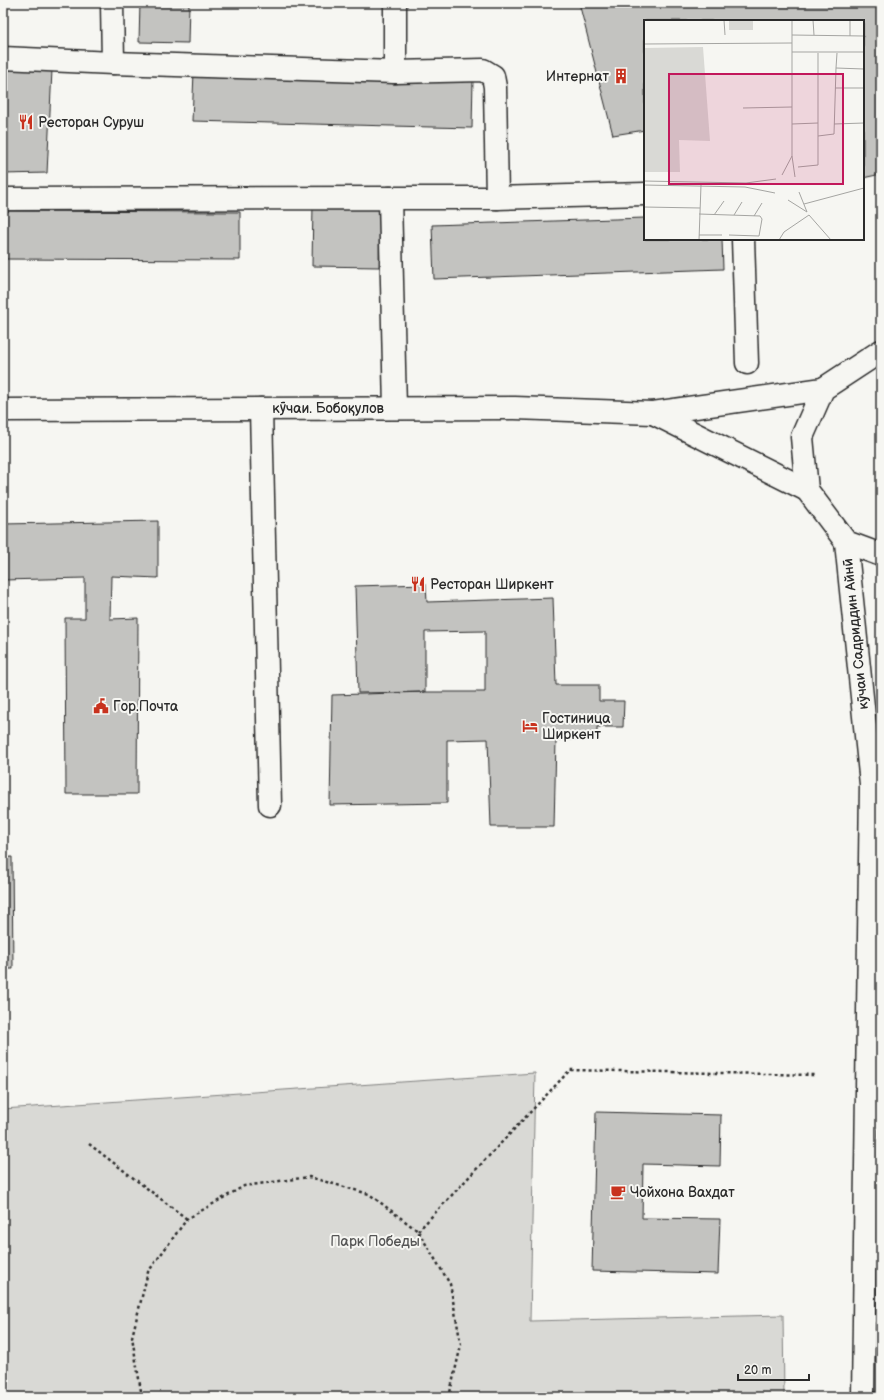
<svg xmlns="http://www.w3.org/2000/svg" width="884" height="1400" viewBox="0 0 884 1400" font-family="'Balsamiq Sans',sans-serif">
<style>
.green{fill:#d9d9d5;stroke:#828280}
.building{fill:#c3c3c0;stroke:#2b2b2b}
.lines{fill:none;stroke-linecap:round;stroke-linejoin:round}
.minor-casing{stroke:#2b2b2b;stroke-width:25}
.path{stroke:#2b2b2b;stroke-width:2.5;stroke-dasharray:3 3;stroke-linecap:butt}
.minor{stroke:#f6f6f2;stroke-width:22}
.labels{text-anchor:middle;stroke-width:4;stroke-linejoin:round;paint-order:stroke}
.poi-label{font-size:14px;fill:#2b2b2b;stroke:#f6f6f2;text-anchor:start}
.street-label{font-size:14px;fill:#2b2b2b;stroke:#f6f6f2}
.park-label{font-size:14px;fill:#565656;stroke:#f6f6f2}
.inset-road{fill:none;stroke:#a5a5a2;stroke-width:1}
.view{fill:#c2185b;fill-opacity:0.15;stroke:#c2185b;stroke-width:2}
.inset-edge{fill:none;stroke:#2b2b2b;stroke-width:2}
</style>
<rect width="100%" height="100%" fill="#f6f6f2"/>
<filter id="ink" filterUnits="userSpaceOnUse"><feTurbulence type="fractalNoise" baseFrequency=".025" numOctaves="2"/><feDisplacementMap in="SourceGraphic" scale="8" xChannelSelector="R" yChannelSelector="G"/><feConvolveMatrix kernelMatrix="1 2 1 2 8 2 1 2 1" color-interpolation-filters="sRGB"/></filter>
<g filter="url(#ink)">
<!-- green -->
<polygon class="green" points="535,1073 530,1321 783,1315 784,1397 3,1397 3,1109"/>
<!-- building -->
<g class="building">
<polygon points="140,3 189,3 188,43 139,42"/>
<polygon points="579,3 881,3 881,174 863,178 863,21 645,21 645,130 613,135"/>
<polygon points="3,70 52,70 47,173 3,174"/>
<polygon points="194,72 473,79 472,128 192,121"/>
<polygon points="313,204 380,205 379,267 312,266"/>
<polygon points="3,211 240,212 240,260 3,259"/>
<polygon points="645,218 645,239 722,239 723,269 434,279 432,225"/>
<polygon points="158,521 158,578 111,576 110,619 138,618 137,794 66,794 65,618 85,618 85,578 3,580 3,524"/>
<polygon points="426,584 427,602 553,598 556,685 599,685 599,701 624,701 623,727 597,727 597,739 556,740 554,827 491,827 488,739 447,740 447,803 330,805 332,695 425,692 485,692 485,631 425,632 425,692 358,693 355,586"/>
<polygon points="12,857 13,969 3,969 3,858"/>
<polygon points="596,1112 721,1115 720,1166 643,1164 642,1218 720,1219 718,1274 592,1271"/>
</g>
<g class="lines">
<!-- minor casing -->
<g class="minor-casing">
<g id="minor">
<polyline points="112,3 113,63"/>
<polyline points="395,3 395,72"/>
<polyline points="3,58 113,63 395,72 483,70 493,76 495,87 497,198"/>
<polyline points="390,198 497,198 645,194"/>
<polyline points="3,199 390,198 395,408"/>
<polyline points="743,239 747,363"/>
<polyline points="881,351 823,389 802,437 807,490 846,542 881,555"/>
<polyline points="261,409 270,805"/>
<polyline points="3,410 515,408 653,413"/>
<polyline points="807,490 653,413 823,389"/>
<polyline points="846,542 871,784 863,1397"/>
</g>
</g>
<!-- path -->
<g class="path">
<polyline points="89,1144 187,1219"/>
<polyline points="418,1231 570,1070 816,1075"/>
<polyline points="142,1397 132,1337 148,1272 187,1219 244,1186 309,1177 369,1194 418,1231 450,1284 461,1345 449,1397"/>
</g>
<!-- minor -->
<use href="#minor" class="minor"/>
</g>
</g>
<!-- icons -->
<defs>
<g id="building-bare" transform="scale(1.2)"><path d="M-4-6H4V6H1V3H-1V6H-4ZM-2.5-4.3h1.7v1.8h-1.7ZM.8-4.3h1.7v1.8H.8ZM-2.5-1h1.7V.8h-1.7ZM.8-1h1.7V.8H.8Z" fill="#c8321e" stroke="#f6f6f2" stroke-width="2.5" paint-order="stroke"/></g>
<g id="restaurant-bare" transform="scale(1.2)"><path d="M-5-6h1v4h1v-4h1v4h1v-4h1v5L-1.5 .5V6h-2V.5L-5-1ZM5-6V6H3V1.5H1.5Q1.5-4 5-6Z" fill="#c8321e" stroke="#f6f6f2" stroke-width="2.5" paint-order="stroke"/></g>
<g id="civic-bare" transform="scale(1.2)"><path d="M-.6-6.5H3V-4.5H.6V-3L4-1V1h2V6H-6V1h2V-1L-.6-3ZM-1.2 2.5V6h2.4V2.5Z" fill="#c8321e" stroke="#f6f6f2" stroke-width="2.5" paint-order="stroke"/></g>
<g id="hotel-bare" transform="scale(1.2)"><path d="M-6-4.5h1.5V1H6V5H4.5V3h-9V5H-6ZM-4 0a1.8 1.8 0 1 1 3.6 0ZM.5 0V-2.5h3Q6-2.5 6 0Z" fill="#c8321e" stroke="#f6f6f2" stroke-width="2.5" paint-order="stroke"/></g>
<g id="cafe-bare" transform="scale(1.2)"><path d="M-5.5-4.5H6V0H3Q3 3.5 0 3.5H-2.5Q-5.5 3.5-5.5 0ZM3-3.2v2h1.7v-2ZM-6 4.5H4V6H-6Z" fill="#c8321e" stroke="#f6f6f2" stroke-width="2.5" paint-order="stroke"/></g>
</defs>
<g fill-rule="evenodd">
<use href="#building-bare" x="621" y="76"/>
<use href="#restaurant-bare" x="26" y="122"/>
<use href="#restaurant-bare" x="418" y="584"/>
<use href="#civic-bare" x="101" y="706"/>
<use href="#hotel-bare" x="530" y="726"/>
<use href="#cafe-bare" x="618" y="1192"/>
</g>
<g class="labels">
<!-- poi labels -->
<g class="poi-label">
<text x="609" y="81" text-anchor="end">Интернат</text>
<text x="38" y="127">Ресторан Суруш</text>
<text x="430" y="589">Ресторан Ширкент</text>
<text x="113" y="711">Гор.Почта</text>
<text x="542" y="723">Гостиница<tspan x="542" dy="16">Ширкент</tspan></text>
<text x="630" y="1197">Чойхона Вахдат</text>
</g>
<!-- street labels -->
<g class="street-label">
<text x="328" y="413">кӯчаи. Бобоқулов</text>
<text transform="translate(855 634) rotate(-96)" y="5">кӯчаи Садриддин Айнӣ</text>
</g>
<!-- park labels -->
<g class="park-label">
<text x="375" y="1246">Парк Победы</text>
</g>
</g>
<!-- overview -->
<g transform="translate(644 20)">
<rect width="220" height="220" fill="#f6f6f2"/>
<path d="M 85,0 L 109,0 L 109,10 L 85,10 ZM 59,27 L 66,121 L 35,120 L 36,152 L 0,152 L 0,28 Z" fill="#d9d9d5"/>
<path class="inset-road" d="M 80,0 L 81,15M 169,0 L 170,15M 206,0 L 206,16M 148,15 L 219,16M 0,24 L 148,23M 148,32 L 220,32M 193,33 L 192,48 L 220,49M 191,68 L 220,68M 99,88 L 148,87M 148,104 L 174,103 L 174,33M 190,104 L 220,103M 174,116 L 190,114 L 192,48M 148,136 L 148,0M 154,147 L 174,145 L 174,103M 138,155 L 148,136 L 151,157M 0,161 L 102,163 L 132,159M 0,165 L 101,167 L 131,173M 144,180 L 163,192 L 155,172M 160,184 L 220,168M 0,187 L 56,188M 55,194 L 116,196 L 118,199 L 115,216 L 85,215M 70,195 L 80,181M 90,195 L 98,182M 165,195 L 187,220M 110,196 L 118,183M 55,215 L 78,215M 55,220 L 57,165M 135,220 L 140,212 L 165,195"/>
<path class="view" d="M 25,54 L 199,54 L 199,164 L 25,164 Z"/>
<rect width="220" height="220" class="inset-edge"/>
</g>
<!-- margin -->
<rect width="884" height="1400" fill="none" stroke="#f6f6f2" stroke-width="16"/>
<rect x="8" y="8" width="868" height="1384" fill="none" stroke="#2b2b2b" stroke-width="1.5" filter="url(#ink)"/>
<!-- scale -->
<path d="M738 1374v6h71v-6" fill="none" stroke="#2b2b2b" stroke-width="2"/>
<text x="744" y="1374" font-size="12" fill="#2b2b2b" stroke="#f6f6f2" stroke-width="3" paint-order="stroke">20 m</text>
</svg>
